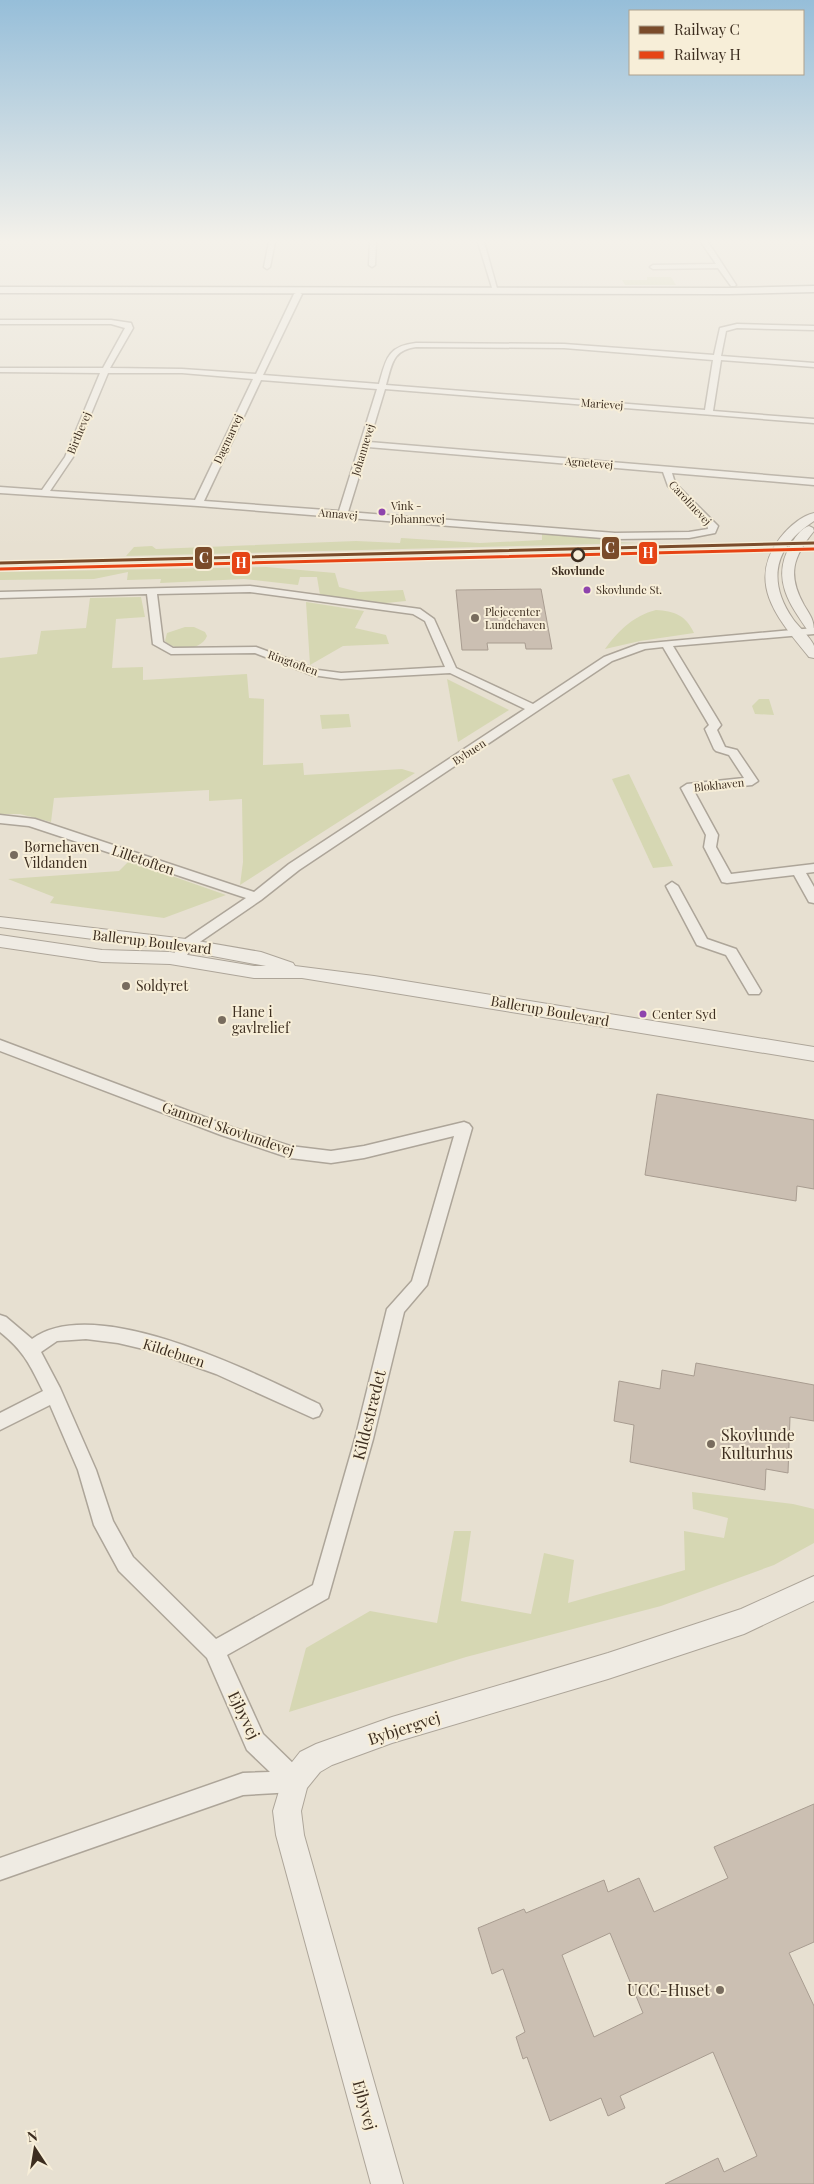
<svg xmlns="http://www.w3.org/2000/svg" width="814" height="2184" viewBox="0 0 814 2184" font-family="'Playfair Display',serif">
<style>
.green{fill:#d6d7b3}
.building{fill:#cbbfb2;stroke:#a89c90;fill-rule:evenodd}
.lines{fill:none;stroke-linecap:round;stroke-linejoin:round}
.minor-casing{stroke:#ada599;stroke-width:3}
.tertiary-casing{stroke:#ada599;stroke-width:2}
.secondary-casing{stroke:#9c958a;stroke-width:3}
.minor{fill:#efebe3;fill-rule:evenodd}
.tertiary{fill:#efebe3;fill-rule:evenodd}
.secondary{fill:#efebe3;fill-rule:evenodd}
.rail-1-casing{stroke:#f7eed8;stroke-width:5.5}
.rail-2-casing{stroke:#f7eed8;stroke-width:5.5}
.rail-1{stroke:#7a4b2a;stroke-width:3}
.rail-2{stroke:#e64415;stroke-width:3}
.bus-dot{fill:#8e44ad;stroke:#f7eed8;stroke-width:2}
.stop-dot{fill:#f7eed8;stroke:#3d2e20;stroke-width:2.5}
.poi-dot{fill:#786c5e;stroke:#f7eed8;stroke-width:2}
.labels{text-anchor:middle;stroke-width:4;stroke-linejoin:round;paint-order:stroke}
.far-street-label{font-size:11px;fill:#3d2e20;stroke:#f7eed8}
.far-bus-label{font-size:11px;fill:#3d2e20;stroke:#f7eed8;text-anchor:start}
.far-stop-label{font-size:11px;font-weight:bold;fill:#3d2e20;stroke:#f7eed8}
.far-poi-label{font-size:11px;fill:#3d2e20;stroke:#f7eed8;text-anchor:start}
.bus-label{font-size:13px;fill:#3d2e20;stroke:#f7eed8;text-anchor:start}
.poi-label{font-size:14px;fill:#3d2e20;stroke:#f7eed8;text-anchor:start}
.street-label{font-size:14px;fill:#3d2e20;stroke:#f7eed8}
.near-street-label{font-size:16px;fill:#3d2e20;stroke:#f7eed8}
.near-poi-label{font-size:16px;fill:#3d2e20;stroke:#f7eed8;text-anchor:start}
.line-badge{stroke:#f7eed8;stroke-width:2}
.badge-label{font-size:14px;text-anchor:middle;font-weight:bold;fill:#fff}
</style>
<rect width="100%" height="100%" fill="#e7e0d1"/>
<!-- green -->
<g class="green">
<polygon points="647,277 671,277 676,285 625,285 622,280 647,280"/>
<polygon points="542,534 614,538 616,542 641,543 126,556 134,547 152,546 156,549 356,541 400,543 401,538 480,543 542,540"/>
<polygon points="266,567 335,573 339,587 359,592 403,590 406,601 376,604 320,595 317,577 300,577 298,585 244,579 160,583 161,579 127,580 128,572 94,579 0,580 0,572"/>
<polygon points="141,597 145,617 116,619 112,668 143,667 143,680 247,674 249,698 264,699 263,765 303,763 304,775 402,769 415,773 240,885 243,862 242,799 209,801 209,790 54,798 51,822 20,814 0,814 0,658 37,654 41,631 86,628 90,598"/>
<polygon points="306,602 364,611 355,628 386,635 389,644 343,646 310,665"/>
<path d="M 656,610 C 674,611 686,615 694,633 L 640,641 L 605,649 C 619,630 633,616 656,610 Z"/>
<path d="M 185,627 L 194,627 L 205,632 L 207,636 C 201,651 176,652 165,641 L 167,633 Z"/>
<polygon points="447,679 509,710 458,742"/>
<polygon points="759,699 769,699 774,715 755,714 752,706"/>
<polygon points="349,714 351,727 322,729 320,715"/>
<polygon points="629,774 673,866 653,868 612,779"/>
<polygon points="129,861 226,895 164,918 50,903 54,897 8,879 119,871"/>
<polygon points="692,1492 793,1504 814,1509 814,1543 774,1565 661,1606 466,1657 289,1712 306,1648 370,1611 437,1623 454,1531 471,1531 461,1601 531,1614 544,1553 574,1560 568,1603 685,1570 684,1531 724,1538 728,1518 693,1509"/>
</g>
<!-- building -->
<g class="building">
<polygon points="541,589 552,649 526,649 525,643 487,643 488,650 462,650 456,590"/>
<polygon points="657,1094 814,1120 814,1189 797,1186 796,1201 645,1175"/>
<polygon points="696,1363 814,1385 814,1421 790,1417 788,1473 766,1469 765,1490 630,1462 634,1425 614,1421 619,1381 660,1389 662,1370 694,1376"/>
<path d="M 814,1804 L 814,1942 L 789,1953 L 814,2006 L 814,2184 L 665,2184 L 718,2158 L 724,2172 L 757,2156 L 713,2052 L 620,2096 L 625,2108 L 608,2116 L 601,2098 L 550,2121 L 527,2057 L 523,2059 L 516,2037 L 525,2032 L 503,1969 L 492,1974 L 478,1928 L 524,1909 L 526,1913 L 604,1880 L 608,1892 L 639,1878 L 654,1912 L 728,1878 L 714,1847 ZM 610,1933 L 643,2013 L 594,2037 L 562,1955 Z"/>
</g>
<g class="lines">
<!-- minor casing -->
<g class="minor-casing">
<g id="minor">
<polygon points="269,242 275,242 270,267 267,269 264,267"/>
<polygon points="370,242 376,242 375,265 372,267 369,265"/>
<polygon points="478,242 484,242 498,292 493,291"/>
<polygon points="701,242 708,242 736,285 735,286 731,286 718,268 653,269 650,267 653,265 716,264"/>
<path d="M 298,292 L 302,294 L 263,375 L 379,384 C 386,360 387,346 416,343 L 564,344 L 714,355 L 720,328 L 737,324 L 814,326 L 814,330 L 737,328 L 726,331 L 721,356 L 814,363 L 814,367 L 721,360 L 713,411 L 814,419 L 814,423 L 385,389 L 369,442 L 814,479 L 814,485 L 672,473 L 675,483 L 718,526 L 715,533 L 689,538 L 615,539 L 198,506 L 0,493 L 0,487 L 42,490 L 65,457 L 100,373 L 0,372 L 0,368 L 103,368 L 125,328 L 111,324 L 0,324 L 0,320 L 111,320 L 131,323 L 133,328 L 110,368 L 182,369 L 256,374 L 294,294 ZM 416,347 L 564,348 L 713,360 L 705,410 L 386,385 C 392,365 392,350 416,347 ZM 108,373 L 182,373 L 253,379 L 195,500 L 50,491 L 73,457 ZM 261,380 L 377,389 L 339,511 L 204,501 ZM 368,447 L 663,472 L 668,486 L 707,524 L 708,529 L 689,532 L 615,533 L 348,512 Z"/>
<path d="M 250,586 L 420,609 L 434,619 L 456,668 L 533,704 L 604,657 L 639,644 L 814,628 L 814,634 L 673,646 L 721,725 L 717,730 L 725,747 L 737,750 L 758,781 L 752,785 L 694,791 L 718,835 L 716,847 L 731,874 L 814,864 L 814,872 L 806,873 L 814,887 L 814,903 L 809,902 L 794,875 L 727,883 L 722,882 L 704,847 L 706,835 L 681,788 L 687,784 L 744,778 L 729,755 L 716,751 L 714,749 L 705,729 L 709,725 L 663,647 L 645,649 L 612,661 L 299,870 L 261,900 L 191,948 L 183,962 L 173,962 L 171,959 L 181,942 L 246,898 L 29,826 L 0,823 L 0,815 L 35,819 L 254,892 L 289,864 L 525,709 L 450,673 L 341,679 L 312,675 L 255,653 L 171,654 L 153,644 L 147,594 L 0,598 L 0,592 ZM 250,592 L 413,614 L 425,621 L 445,667 L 341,673 L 318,670 L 256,647 L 173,648 L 163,642 L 157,594 Z"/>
<polygon points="672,882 678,886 707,939 736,949 761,991 759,994 749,994 726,955 697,945 666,886"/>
<path d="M 0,1040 L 231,1127 L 290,1146 L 331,1151 L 364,1146 L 464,1122 L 469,1124 L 472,1128 L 427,1285 L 404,1312 L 373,1439 L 328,1598 L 227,1655 L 263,1734 L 303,1773 L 306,1781 L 303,1789 L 295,1792 L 243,1795 L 0,1880 L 0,1858 L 243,1773 L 270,1772 L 247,1750 L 207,1658 L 119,1571 L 94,1525 L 78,1470 L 50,1405 L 0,1430 L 0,1413 L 43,1391 C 30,1365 24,1351 0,1332 L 0,1315 L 6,1317 L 32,1339 C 96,1292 256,1374 319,1404 L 322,1410 L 319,1416 L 313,1418 L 216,1374 L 152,1351 L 118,1343 L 86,1339 L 57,1341 L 41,1352 L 60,1388 L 96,1470 L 113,1521 L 133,1557 L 216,1639 L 313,1585 L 355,1439 L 387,1309 L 412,1281 L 454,1136 L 364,1158 L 331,1163 L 290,1158 L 221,1135 L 0,1051 Z"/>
</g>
</g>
<!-- tertiary casing -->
<g class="tertiary-casing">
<g id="tertiary">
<path d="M 814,513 L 814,521 C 775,546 766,580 793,619 C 798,626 812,639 814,646 C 814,650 814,655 814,658 L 809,657 C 780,621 745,584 780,538 C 788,528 801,516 814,513 Z"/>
<path d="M 809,526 L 813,528 L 814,531 C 793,557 787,574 804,605 C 811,617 814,619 814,633 L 809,632 C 790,605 771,579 790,546 C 794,539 801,528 809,526 Z"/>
<polygon points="0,917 186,939 261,952 293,963 295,966 374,976 814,1047 814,1061 302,978 254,978 170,964 102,962 0,947 0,935 102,950 170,952 254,966 266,966 186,951 0,927"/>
<polygon points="814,1576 814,1601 744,1634 608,1679 392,1743 332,1765 320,1772 307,1788 301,1811 304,1835 403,2184 371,2184 276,1835 273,1811 285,1771 300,1752 316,1744 392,1717 608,1653 741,1609"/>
</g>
</g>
<!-- secondary casing -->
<g class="secondary-casing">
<polygon id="secondary" points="814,286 814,292 729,294 0,293 0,287 729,288"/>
</g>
<!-- minor -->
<use href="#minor" class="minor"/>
<!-- tertiary -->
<use href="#tertiary" class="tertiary"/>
<!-- secondary -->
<use href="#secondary" class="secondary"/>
<!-- rail-1 casing -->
<g class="rail-1-casing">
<polyline id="rail-1" points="0,563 814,543"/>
</g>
<!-- rail-2 casing -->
<g class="rail-2-casing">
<polyline id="rail-2" points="0,569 814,549"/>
</g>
<!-- rail-1 -->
<use href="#rail-1" class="rail-1"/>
<!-- rail-2 -->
<use href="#rail-2" class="rail-2"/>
</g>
<!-- sky -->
<linearGradient id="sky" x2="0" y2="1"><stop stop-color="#96bed9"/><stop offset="0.44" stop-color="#f4f1ea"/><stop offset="1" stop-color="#f4f1ea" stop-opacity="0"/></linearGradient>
<rect width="814" height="548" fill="url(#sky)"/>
<!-- markers -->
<g class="bus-dot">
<circle cx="382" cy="512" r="4.5"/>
<circle cx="587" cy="590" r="4.5"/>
<circle cx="643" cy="1014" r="4.5"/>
</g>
<circle class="stop-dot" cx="578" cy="555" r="6"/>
<g class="poi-dot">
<circle cx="475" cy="618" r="5"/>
<circle cx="14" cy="855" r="5"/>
<circle cx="126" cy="986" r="5"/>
<circle cx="222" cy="1020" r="5"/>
<circle cx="711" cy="1444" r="5"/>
<circle cx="720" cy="1990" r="5"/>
</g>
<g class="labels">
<!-- far-street labels -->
<g class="far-street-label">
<text transform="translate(602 404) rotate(4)" y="4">Marievej</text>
<text transform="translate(79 433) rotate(-67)" y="4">Birthevej</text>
<text transform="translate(228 439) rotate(-65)" y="4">Dagmarvej</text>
<text transform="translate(363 450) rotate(-73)" y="4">Johannevej</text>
<text transform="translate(589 463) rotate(5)" y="4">Agnetevej</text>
<text transform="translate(690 503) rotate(47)" y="4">Carolinevej</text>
<text transform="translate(338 514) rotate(5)" y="4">Annavej</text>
<text transform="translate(293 663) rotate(20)" y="4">Ringtoften</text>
<text transform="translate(469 752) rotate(-33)" y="4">Bybuen</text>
<text transform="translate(719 785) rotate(-6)" y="4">Blokhaven</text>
</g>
<!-- far-bus labels -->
<g class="far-bus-label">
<text x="391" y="510">Vink -<tspan x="391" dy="13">Johannevej</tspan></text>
<text x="596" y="594">Skovlunde St.</text>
</g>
<!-- far-stop labels -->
<g class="far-stop-label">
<text x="578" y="575">Skovlunde</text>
</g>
<!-- far-poi labels -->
<g class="far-poi-label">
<text x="485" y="616">Plejecenter<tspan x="485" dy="13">Lundehaven</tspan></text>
</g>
<!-- bus labels -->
<g class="bus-label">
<text x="652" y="1019">Center Syd</text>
</g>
<!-- poi labels -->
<g class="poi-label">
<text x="24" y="852">Børnehaven<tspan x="24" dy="16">Vildanden</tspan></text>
<text x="136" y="991">Soldyret</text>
<text x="232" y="1017">Hane i<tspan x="232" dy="16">gavlrelief</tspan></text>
</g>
<!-- street labels -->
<g class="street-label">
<text transform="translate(143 860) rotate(19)" y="5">Lilletoften</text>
<text transform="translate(152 942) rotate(7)" y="5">Ballerup Boulevard</text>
<text transform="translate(550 1011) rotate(10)" y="5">Ballerup Boulevard</text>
<text transform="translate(228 1129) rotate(19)" y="5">Gammel Skovlundevej</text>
<text transform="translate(174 1353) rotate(18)" y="5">Kildebuen</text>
</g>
<!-- near-street labels -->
<g class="near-street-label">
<text transform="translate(369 1415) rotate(-76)" y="6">Kildestrædet</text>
<text transform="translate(244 1715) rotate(64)" y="6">Ejbyvej</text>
<text transform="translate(404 1728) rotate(-18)" y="6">Bybjergvej</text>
<text transform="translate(365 2105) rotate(75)" y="6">Ejbyvej</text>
</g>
<!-- near-poi labels -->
<g class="near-poi-label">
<text x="721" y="1441">Skovlunde<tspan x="721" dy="18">Kulturhus</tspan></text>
<text x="710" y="1996" text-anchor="end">UCC-Huset</text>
</g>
</g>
<g class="line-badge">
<rect x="601" y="536" width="19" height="24" rx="5" fill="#7a4b2a"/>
<rect x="638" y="541" width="20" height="24" rx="5" fill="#e64415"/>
<rect x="194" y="546" width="19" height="24" rx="5" fill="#7a4b2a"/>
<rect x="231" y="551" width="20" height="24" rx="5" fill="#e64415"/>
</g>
<g class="badge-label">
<text x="610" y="553">C</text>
<text x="648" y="558">H</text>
<text x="204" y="563">C</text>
<text x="241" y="568">H</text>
</g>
<!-- legend -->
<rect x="629" y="10" width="175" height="65" fill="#f7eed8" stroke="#ada18e"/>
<rect x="639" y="26" width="25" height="8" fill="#7a4b2a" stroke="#ada18e"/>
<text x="674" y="35" font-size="15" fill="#3d2e20">Railway C</text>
<rect x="639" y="51" width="25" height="8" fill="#e64415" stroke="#ada18e"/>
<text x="674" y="60" font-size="15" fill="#3d2e20">Railway H</text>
<!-- north arrow -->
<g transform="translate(35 2149) rotate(348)" stroke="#f7eed8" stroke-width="4" paint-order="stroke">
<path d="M0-4L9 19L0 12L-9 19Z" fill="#3d2e20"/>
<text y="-8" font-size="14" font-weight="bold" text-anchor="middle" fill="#3d2e20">N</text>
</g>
</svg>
